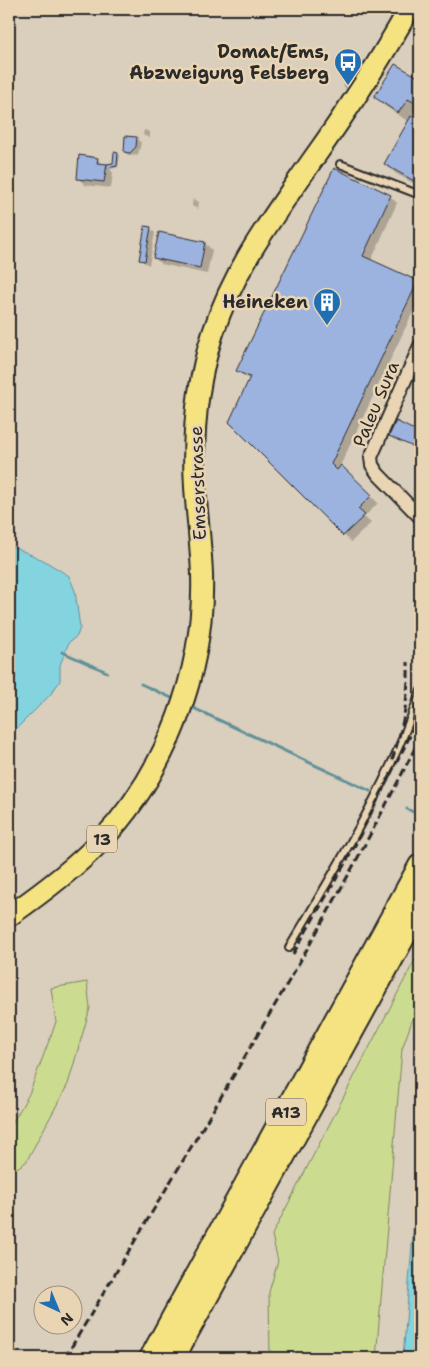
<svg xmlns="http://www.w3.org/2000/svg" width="429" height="1367" viewBox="0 0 429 1367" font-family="'Shantell Sans',sans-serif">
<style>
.green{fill:#cbdc91;stroke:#7b845e}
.water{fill:#84d4e0;stroke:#609098}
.shadow{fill:#0003}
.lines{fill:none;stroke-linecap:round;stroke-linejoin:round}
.stream{stroke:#609098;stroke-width:3}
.building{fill:#9cb3e0;stroke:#2b2b2b}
.service-casing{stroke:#2b2b2b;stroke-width:10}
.minor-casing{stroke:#2b2b2b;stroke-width:16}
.primary-casing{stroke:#2b2b2b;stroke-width:24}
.motorway-casing{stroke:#2b2b2b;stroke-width:26}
.service{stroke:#e9d5b3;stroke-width:6}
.minor{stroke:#e9d5b3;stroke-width:12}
.primary{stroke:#f5e382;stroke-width:20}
.motorway{stroke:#f5e382;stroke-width:22}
.rail{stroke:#2b2b2b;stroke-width:3;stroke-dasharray:8 4;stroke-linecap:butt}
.labels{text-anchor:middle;stroke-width:5;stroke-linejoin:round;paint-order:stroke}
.shield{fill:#e9d5b3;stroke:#645e54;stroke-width:1}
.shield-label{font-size:16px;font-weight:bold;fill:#2b2b2b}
.poi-label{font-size:18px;font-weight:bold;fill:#2b2b2b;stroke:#e9d5b3;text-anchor:end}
.street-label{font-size:18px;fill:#2b2b2b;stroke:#e9d5b3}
</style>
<rect width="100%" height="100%" fill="#dacebc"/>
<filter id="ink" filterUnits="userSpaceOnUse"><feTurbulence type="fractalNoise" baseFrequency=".02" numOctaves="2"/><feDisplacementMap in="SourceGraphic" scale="10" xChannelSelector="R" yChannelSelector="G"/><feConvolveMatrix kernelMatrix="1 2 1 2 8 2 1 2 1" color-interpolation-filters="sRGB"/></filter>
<g filter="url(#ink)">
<!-- green -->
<g class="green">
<polygon points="420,950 420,998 402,1049 376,1358 270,1358 269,1292 278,1261 272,1235"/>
<polygon points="87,982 90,1008 68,1084 26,1162 9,1173 9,1129 29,1094 56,1022 51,988"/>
</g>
<!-- water -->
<g class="water">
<polygon points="9,545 43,560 69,576 75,591 80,628 77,636 69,642 60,665 60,681 50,695 9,736"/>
<polygon points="420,1175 420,1358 403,1358 415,1207"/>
</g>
<!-- shadow -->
<g class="shadow">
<polygon points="396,66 420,80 420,109 418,107 411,117 420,123 420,187 395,173 385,163 409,122 385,106 375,97"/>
<polygon points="346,83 349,86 347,89 343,86"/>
<polygon points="144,130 150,132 150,138 143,135"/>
<polygon points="136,138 141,143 138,155 129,156 125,152"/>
<polygon points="118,154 120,156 118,167 110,169 113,173 111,188 85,185 78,178 97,159 104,165 114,164"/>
<polygon points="390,196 397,203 371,261 417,282 420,285 420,297 340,466 378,503 364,517 371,523 351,542 231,422 250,380 237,371"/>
<polygon points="193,199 199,202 198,209 192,206"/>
<polygon points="150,228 155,233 149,265 140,260"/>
<polygon points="205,243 212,250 207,274 161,264 154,257"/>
</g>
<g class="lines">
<!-- stream -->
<g class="stream">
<polyline points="62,652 107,672"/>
<polyline points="141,684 176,700"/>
<polyline points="189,706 370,791"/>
<polyline points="407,809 420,815"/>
</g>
</g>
<!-- building -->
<g class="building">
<polygon points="395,64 420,78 420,106 408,99 398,113 374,97"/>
<polygon points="411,116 420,121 420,171 414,181 384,164"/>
<polygon points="125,136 137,137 136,147 130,153 124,152"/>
<polygon points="114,152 118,153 117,166 106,168 107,164 113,163"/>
<polygon points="79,155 98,158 97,163 107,164 104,182 77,179"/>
<polygon points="334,168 391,195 363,256 418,281 331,464 337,470 341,465 372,495 358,509 365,515 343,536 229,422 250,377 236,371"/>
<polygon points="145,226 151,227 145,261 139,260"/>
<polygon points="159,232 205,242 200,268 153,258"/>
<polygon points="396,421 420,433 420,450 389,436"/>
</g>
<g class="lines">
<!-- service casing -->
<g class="service-casing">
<g id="service">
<polyline points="340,164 420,195"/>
<path d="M 289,948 C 337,866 390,782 420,692"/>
</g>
</g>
<!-- minor casing -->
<g class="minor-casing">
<polyline id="minor" points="420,346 371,457 372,465 378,474 420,517"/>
</g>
<!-- primary casing -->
<g class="primary-casing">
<path id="primary" d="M 9,916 C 42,893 73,870 101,841 C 167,772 205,670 202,575 C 201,545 197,516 195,487 C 192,435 197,382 213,333 C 234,268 273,217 311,162 C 346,113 380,61 409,9"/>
</g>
<!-- motorway casing -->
<g class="motorway-casing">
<g id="motorway">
<polyline points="151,1358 420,866"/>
<polyline points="173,1358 420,907"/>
</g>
</g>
<!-- service -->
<use href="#service" class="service"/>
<!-- minor -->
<use href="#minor" class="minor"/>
<!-- primary -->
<use href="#primary" class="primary"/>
<!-- motorway -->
<use href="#motorway" class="motorway"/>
<!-- rail -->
<g class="rail">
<polyline points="420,641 420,644"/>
<polyline points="413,723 420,682"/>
<path d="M 392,760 C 403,728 409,697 408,662"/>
<polyline points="293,954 351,853 420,716"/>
<path d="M 65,1358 C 186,1153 314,951 420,738"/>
</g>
</g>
</g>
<!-- icons -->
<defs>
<g id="bus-pin" transform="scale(1.4375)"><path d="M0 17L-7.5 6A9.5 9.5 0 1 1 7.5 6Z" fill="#1f6fb2" stroke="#e9d5b3"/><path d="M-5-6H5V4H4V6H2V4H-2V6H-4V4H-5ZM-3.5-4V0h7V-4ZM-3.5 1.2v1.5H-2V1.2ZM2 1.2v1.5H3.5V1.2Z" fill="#fff"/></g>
<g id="building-pin" transform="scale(1.4375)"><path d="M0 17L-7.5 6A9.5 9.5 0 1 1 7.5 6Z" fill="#1f6fb2" stroke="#e9d5b3"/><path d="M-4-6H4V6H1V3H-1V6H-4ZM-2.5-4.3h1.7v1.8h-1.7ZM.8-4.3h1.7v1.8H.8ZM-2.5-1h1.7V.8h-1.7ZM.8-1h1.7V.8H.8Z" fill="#fff"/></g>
</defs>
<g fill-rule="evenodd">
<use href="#bus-pin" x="348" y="62"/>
<use href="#building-pin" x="327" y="302"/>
</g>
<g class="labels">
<!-- shield labels -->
<g class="shield">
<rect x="87" y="825.5" width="30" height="27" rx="4"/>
<rect x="266" y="1098.5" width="40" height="27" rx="4"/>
</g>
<g class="shield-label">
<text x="102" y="845">13</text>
<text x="286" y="1118">A13</text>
</g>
<!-- poi labels -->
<g class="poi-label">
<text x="329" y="58">Domat/Ems,<tspan x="329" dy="21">Abzweigung Felsberg</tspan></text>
<text x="308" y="308">Heineken</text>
</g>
<!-- street labels -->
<g class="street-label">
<text transform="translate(376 404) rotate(-67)" y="6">Paleu Sura</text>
<text transform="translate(198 483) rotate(-92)" y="6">Emserstrasse</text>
</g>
</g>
<!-- margin -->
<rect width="429" height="1367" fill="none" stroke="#e9d5b3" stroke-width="30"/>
<rect x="15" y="15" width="399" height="1337" fill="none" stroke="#2b2b2b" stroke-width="2" filter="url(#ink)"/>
<!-- north arrow -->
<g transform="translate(58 1310) rotate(136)"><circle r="24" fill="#e9d5b3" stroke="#9d917d"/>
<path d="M0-4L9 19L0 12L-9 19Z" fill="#1f6fb2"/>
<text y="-8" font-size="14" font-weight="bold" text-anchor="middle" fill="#2b2b2b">N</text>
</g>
</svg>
